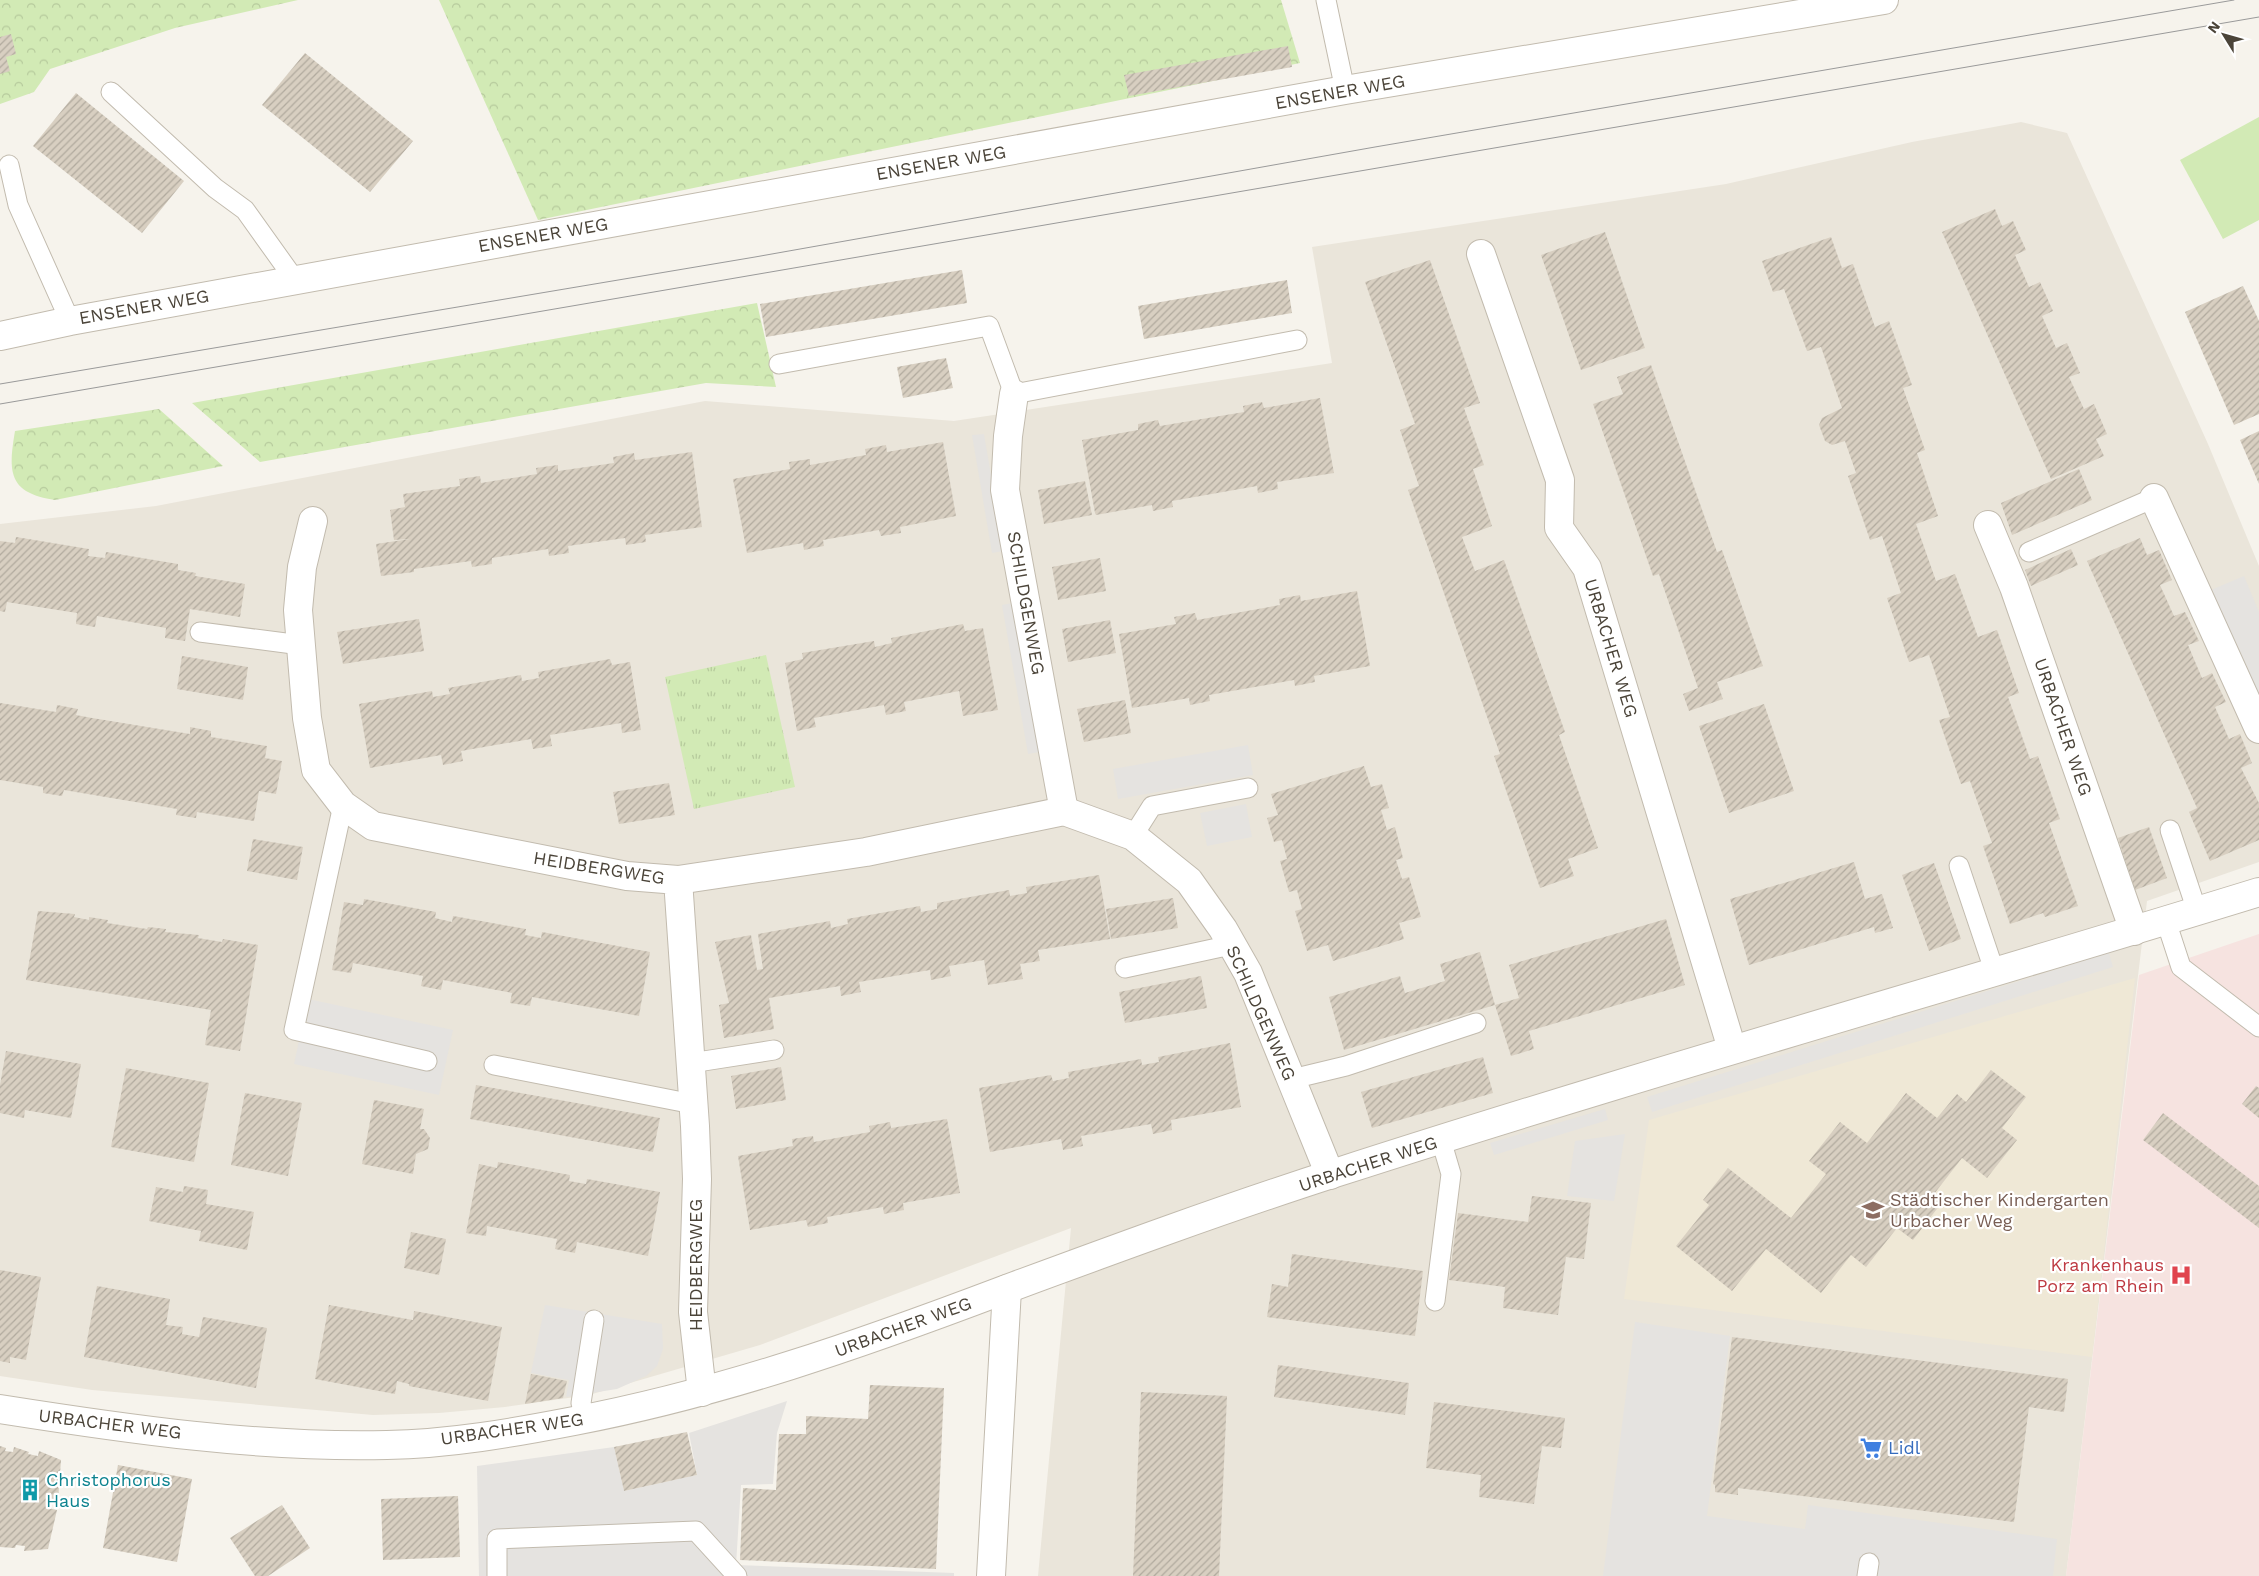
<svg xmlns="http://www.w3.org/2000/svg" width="2259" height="1576" viewBox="0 0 2259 1576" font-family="'Work Sans',sans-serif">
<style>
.residential{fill:#eae5da}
.education{fill:#efe8d6}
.medical{fill:#f6e3e0}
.forest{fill:url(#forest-crowns)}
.park{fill:url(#park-tufts)}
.garden{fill:#d2eab5}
.parking{fill:#e5e3e0}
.building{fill:url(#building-hatch)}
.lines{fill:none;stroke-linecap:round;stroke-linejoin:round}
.lane-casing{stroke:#c2bbae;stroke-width:21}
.street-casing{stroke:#c2bbae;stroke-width:30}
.lane{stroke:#fff;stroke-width:19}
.street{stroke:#fff;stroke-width:28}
.tram{stroke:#9a9a9a;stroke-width:1}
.labels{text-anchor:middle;stroke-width:4.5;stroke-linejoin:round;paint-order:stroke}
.street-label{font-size:18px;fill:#4b4439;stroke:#fff}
.education-label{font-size:18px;fill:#785e54;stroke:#fff;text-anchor:start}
.health-label{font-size:18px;fill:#be3a42;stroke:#fff;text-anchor:end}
.shop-label{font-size:18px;fill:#366cbe;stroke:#fff;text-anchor:start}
.culture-label{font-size:18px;fill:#0d838f;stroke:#fff;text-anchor:start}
</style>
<defs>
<pattern id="forest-crowns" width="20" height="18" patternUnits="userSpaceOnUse" patternTransform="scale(1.25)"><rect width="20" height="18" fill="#d2eab5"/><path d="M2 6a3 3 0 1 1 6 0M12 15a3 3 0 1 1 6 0" fill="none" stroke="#b6ca9c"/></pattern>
<pattern id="park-tufts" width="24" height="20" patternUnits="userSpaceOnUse" patternTransform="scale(1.25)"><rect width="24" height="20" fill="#d2eab5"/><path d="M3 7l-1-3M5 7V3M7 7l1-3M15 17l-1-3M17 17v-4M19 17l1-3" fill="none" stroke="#b6ca9c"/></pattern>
<pattern id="building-hatch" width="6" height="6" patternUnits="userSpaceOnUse" patternTransform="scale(1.25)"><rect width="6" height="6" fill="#d8cfc1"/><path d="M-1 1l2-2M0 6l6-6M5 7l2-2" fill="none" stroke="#b1aa9e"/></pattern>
</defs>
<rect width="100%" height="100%" fill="#f6f3ec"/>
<!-- residential -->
<polygon class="residential" points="2021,122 2067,133 2208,444 2259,566 2259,862 2147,901 2066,1576 1038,1576 1071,1228 760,1345 589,1395 505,1407 439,1413 373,1415 92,1390 0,1376 0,524 156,506 705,401 954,421 1332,363 1312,247 1726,184 1912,142"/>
<!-- education -->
<polygon class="education" points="2135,978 2092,1357 1624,1299 1649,1120"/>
<!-- medical -->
<polygon class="medical" points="2259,934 2259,1576 2066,1576 2139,975"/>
<!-- forest -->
<g class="forest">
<polygon points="0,0 298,0 175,28 50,69 34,92 0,104"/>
<polygon points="439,0 1281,0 1300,63 538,220"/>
<polygon points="757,303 776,387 706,383 260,462 192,403"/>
<path d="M 159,409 L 223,466 L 55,500 C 8,493 8,472 15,431 Z"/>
</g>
<!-- park -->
<polygon class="park" points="766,655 795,787 694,809 665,677"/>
<!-- garden -->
<polygon class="garden" points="2259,117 2259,220 2223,239 2180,160"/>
<!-- parking -->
<g class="parking">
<polygon points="984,434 1004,551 992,553 972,435"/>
<polygon points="2244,576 2259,612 2259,696 2211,590"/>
<polygon points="1013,603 1039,752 1028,754 1002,605"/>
<polygon points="1248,745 1253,775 1118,799 1113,769"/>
<polygon points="1246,804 1252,837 1207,846 1200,813"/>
<polygon points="2109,953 2113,967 1652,1112 1647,1097"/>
<polygon points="308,999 453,1030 439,1095 294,1064"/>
<polygon points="1605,1109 1608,1120 1494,1155 1490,1143"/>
<polygon points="1625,1134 1614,1201 1567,1196 1575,1141"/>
<polygon points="545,1305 662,1324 663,1349 657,1366 646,1376 617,1389 566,1397 569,1380 531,1373"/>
<polygon points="1635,1322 1730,1336 1707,1516 1805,1529 1808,1505 2057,1539 2053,1576 1603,1576"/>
<polygon points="787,1401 777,1433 773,1484 741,1485 736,1565 954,1573 954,1576 479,1576 477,1466 614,1447 624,1491 697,1475 689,1433"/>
</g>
<!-- building -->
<g class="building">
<polygon points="11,34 16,54 6,57 10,71 0,74 0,37"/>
<polygon points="1288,46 1292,67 1129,96 1124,75"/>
<polygon points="305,53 413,141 370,192 262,105"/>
<polygon points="76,93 184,181 142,233 33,146"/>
<polygon points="1995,209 2002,226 2013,221 2026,250 2015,255 2029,287 2040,282 2053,311 2042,316 2056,348 2067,343 2080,373 2069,377 2084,409 2094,404 2107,434 2096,439 2104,456 2051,479 1942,232"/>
<polygon points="1605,232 1645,348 1581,370 1541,255"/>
<polygon points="1831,237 1842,268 1853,264 1875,327 1889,321 1912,385 1903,388 1925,450 1917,453 1938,516 1916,524 1936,581 1955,574 1978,637 1997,630 2019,693 2008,697 2030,759 2038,756 2060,819 2049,823 2078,906 2045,917 2043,913 2010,924 1983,846 1992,843 1970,781 1961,784 1939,720 1950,717 1929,655 1909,662 1887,598 1901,593 1882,536 1870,540 1848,476 1856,473 1845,441 1832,445 1825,441 1819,425 1822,418 1842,408 1821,347 1807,351 1784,289 1773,292 1762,261"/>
<polygon points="1430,260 1480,403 1464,408 1484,465 1473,469 1492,526 1462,537 1475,571 1504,560 1565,732 1559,735 1598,848 1568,859 1574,876 1540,888 1494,756 1500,754 1408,490 1419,486 1400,430 1415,424 1365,282"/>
<polygon points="962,270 967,303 766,337 760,304"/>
<polygon points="1287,280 1292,313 1144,339 1138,306"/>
<polygon points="2243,286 2259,321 2259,414 2234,425 2185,312"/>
<polygon points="946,358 953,388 903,398 897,367"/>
<polygon points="1651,365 1717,552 1722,550 1763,666 1717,682 1723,699 1689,711 1683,694 1698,688 1659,574 1653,576 1593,404 1623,394 1617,377"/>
<polygon points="1320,398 1334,473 1277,482 1278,489 1258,493 1257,486 1172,501 1173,507 1153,511 1152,505 1096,515 1095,513 1082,440 1138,430 1138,424 1158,420 1160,426 1244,412 1243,406 1262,402 1264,408"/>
<polygon points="2259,431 2259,484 2240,440"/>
<polygon points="943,442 956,516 900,527 901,533 881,536 879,530 823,540 824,546 804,550 803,543 747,553 733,479 790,469 789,462 810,459 810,465 866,455 865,449 886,445 887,452"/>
<polygon points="692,452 702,527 645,535 646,542 626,545 625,538 568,546 569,553 549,556 548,549 492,558 492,564 472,567 471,561 414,569 414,572 381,576 376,544 410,539 394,540 390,510 405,507 403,494 460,486 459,479 480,476 481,483 537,474 536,468 558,465 558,471 614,463 613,457 634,453 635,460"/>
<polygon points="2079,469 2092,500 2012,535 2001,503"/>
<polygon points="1085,481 1092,515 1044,524 1038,490"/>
<polygon points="16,537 89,549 88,556 105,558 106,552 178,564 178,570 196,573 195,576 245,584 240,617 190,609 185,641 165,638 166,628 97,616 95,627 76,624 77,613 7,602 5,612 0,611 0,541 15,543"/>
<polygon points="2140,538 2147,555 2159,550 2172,580 2160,585 2174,616 2185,612 2199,641 2188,645 2202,678 2212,673 2226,702 2215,707 2229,739 2240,734 2252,763 2241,768 2259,803 2259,840 2210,861 2189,812 2197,808 2087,561"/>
<polygon points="2071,549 2078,565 2031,586 2025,570"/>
<polygon points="1100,558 1106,591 1058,600 1052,567"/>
<polygon points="1357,591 1370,666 1314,676 1315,682 1295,686 1294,680 1209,695 1210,701 1190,705 1189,698 1132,708 1119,634 1176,624 1174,617 1195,613 1197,620 1280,605 1279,599 1300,595 1301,601"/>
<polygon points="419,619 424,651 343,664 337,632"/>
<polygon points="1110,620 1116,653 1068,662 1062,629"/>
<polygon points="963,624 965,631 983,628 998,710 963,716 959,691 904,702 906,711 886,715 884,705 814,718 816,727 797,731 785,663 803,659 802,653 874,641 875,647 892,643 891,638"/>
<polygon points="182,656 248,667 243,700 177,689"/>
<polygon points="610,659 612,665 630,662 641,730 622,733 621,723 550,735 552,746 533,749 531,739 461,751 463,761 443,765 441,755 370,768 359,704 432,691 433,697 450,694 448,688 521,675 522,681 539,678 538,672"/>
<polygon points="1125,700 1131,733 1084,742 1077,709"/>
<polygon points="0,703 56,712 57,705 78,709 76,715 92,718 190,734 190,727 211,731 211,737 267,746 265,758 282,761 276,794 259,791 254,821 197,812 196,818 176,815 177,809 64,790 62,796 43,793 43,787 0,780"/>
<polygon points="1764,704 1794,791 1729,813 1699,726"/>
<polygon points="1364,766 1371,787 1382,784 1389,808 1381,810 1387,830 1395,827 1403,858 1396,860 1402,879 1409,877 1421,917 1399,923 1404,939 1333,961 1328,945 1307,951 1295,911 1302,909 1297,890 1289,892 1280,861 1287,859 1282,840 1274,842 1267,818 1278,815 1271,794"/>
<polygon points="669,783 675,815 619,824 613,792"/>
<polygon points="2149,827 2167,878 2135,890 2118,838"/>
<polygon points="253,839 303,847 297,880 247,871"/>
<polygon points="1854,862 1865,899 1882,894 1893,928 1875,933 1874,927 1749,965 1730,899"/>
<polygon points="1934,863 1961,939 1929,951 1902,875"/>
<polygon points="1099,875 1110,939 1038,950 1040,961 1020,964 1023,979 988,985 984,960 949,966 951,976 931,980 930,970 859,982 861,992 841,996 840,986 769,998 774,1029 724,1038 719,1005 729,1003 715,942 751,935 757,970 763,969 758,934 830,921 831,928 848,924 847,919 920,906 921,912 937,909 937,903 1009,890 1010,896 1027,893 1026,887"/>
<polygon points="1173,898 1178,928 1111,939 1106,909"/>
<polygon points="364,899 436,912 435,918 452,922 453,916 459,917 526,929 525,935 541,938 542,932 650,952 639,1016 532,997 530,1006 510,1003 512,993 443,980 441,990 421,986 423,976 353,963 351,973 332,970 344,902 363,905"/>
<polygon points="38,911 75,914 74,917 89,920 89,917 108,920 107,923 147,929 148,927 166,929 165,932 199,935 198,938 222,942 223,939 258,945 240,1051 205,1045 211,1010 26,980"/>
<polygon points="1666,919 1685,985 1529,1031 1534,1049 1511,1056 1495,1005 1344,1050 1329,997 1400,976 1405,993 1445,981 1440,964 1480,952 1495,1005 1519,998 1509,965"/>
<polygon points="1201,976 1207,1008 1125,1023 1119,992"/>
<polygon points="1230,1043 1241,1107 1171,1120 1172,1130 1153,1134 1151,1124 1081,1136 1083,1146 1063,1150 1061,1139 990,1152 979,1088 1051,1075 1053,1081 1069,1078 1068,1072 1141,1059 1142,1065 1159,1062 1158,1057"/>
<polygon points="6,1051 81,1064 71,1118 25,1110 24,1118 0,1113 0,1085"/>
<polygon points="1483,1057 1493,1093 1372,1128 1361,1092"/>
<polygon points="781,1067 786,1100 736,1109 731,1076"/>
<polygon points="126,1068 209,1083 194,1162 111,1147"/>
<polygon points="1991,1070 2026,1097 2002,1128 2017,1140 1987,1178 1962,1158 1934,1194 1943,1201 1913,1240 1897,1228 1866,1267 1851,1255 1821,1293 1766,1249 1732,1291 1676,1246 1709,1205 1703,1200 1728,1168 1791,1218 1826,1174 1809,1161 1840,1122 1867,1143 1906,1093 1937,1118 1957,1094 1966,1102"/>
<polygon points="476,1085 660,1118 653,1152 470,1119"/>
<polygon points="2256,1086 2259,1088 2259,1118 2242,1104"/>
<polygon points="245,1093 302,1103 288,1176 231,1165"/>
<polygon points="374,1100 424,1109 420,1129 424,1129 430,1138 428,1149 416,1154 413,1174 362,1164"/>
<polygon points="2163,1113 2259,1186 2259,1228 2143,1140"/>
<polygon points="947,1119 960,1193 903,1203 904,1210 884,1214 883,1207 827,1217 828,1223 808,1227 806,1220 750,1230 738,1156 793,1146 792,1139 813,1136 814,1142 870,1132 869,1126 890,1122 891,1128"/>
<polygon points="498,1162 570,1175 569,1181 586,1184 587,1179 660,1192 648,1256 577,1242 575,1253 555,1249 557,1239 487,1226 486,1236 466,1233 479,1164 497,1168"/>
<polygon points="184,1186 208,1190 206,1204 254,1212 247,1250 199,1241 201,1231 149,1221 156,1187 183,1192"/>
<polygon points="1532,1196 1591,1203 1584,1259 1566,1257 1558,1315 1503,1308 1505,1287 1449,1280 1458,1213 1528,1222"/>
<polygon points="411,1232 446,1239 439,1275 404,1268"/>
<polygon points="1292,1254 1423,1271 1415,1336 1267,1317 1272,1284 1288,1287"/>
<polygon points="0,1270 41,1277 26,1360 10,1357 10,1363 0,1361"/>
<polygon points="97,1286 170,1299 166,1325 183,1327 182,1334 199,1337 203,1317 267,1328 256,1388 84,1357"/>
<polygon points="329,1305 413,1320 414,1311 502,1327 488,1401 409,1386 409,1384 397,1381 395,1394 315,1379"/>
<polygon points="1732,1337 2068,1379 2064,1412 2029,1407 2014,1522 1738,1488 1738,1495 1715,1492 1715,1485 1713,1484"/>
<polygon points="1278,1365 1409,1383 1405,1415 1274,1397"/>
<polygon points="531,1374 567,1381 563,1398 525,1404"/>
<polygon points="870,1385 944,1388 936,1569 740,1560 743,1488 776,1490 779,1434 806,1434 806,1416 868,1419"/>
<polygon points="1141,1392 1227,1396 1219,1576 1133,1576"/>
<polygon points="1434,1402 1565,1418 1561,1448 1542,1446 1534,1504 1479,1497 1481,1475 1426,1468"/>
<polygon points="687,1432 697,1475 624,1491 614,1447"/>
<polygon points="0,1446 6,1448 5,1451 13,1452 14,1447 29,1452 28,1454 38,1456 39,1451 61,1460 58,1501 49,1499 48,1508 57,1510 48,1549 24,1551 25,1546 16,1545 15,1548 0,1547"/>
<polygon points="118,1465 192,1479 177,1562 103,1548"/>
<polygon points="458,1496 460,1557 383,1560 381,1499"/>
<polygon points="282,1505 310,1548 268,1576 255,1576 230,1538"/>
</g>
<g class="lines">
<!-- lane casing -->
<g class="lane-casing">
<g id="lane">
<polyline points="1326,0 1345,90"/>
<polyline points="111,92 215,188 245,210 295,280"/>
<polyline points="9,165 18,205 70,321"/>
<polyline points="779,364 989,326 1014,394 1297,340"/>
<polyline points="2029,552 2154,498"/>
<polyline points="200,632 301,645"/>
<polyline points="343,805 294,1030 427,1061"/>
<polyline points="2170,830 2197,911"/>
<polyline points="1133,836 1152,806 1248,788"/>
<polyline points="1959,866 1995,973"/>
<polyline points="2166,921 2181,967 2259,1027"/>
<polyline points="1125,968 1231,945"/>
<polyline points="691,1063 774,1050"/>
<polyline points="494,1065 693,1104"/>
<polyline points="1292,1079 1346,1066 1476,1023"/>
<polyline points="1435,1301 1451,1174 1441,1140"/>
<polyline points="585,1419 581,1403 594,1320"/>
<polyline points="497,1576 497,1539 696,1531 737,1576"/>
<polyline points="1867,1576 1869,1563"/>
</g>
</g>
<!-- street casing -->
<g class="street-casing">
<g id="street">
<polyline points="1481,254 1560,480 1559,528 1587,568 1732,1049"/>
<polyline points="0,336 70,321 1345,90 1884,0"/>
<polyline points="1014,394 1008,436 1005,490 1064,811"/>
<polyline points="2154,498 2259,729"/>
<polyline points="313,521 302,567 298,610 307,718 316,770 343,805 373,826 627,876 678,880 695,1126 697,1179 693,1312 702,1392"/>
<polyline points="1988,525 2014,587 2134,931"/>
<polyline points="678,880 866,852 1064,811 1133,836 1189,881 1223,929 1248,973 1330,1175"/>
<path d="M 0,1409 C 127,1429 258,1448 387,1445 C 449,1444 512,1433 574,1421 C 721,1393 861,1344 1001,1291 C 1112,1250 1223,1209 1335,1173 C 1641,1074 1951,987 2259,892"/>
<polyline points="991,1576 1007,1289"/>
</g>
</g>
<!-- lane -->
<use href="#lane" class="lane"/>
<!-- street -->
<use href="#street" class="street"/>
<!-- tram -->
<g class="tram">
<polyline points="0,384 755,257 1375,147 2234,0"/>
<polyline points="0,404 2259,17"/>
</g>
</g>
<!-- icons -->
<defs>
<g id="school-bare" transform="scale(1.725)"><path d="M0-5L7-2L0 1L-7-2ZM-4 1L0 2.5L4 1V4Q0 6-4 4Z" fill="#8d6e63" stroke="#fff" stroke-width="2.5" paint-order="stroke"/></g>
<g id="hospital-bare" transform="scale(1.725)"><path d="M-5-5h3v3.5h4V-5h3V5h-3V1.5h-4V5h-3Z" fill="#e0444e" stroke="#fff" stroke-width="2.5" paint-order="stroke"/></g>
<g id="supermarket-bare" transform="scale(1.725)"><path d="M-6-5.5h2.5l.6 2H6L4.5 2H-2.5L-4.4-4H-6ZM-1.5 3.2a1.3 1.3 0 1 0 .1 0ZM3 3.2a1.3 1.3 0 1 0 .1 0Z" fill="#3f7fe0" stroke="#fff" stroke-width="2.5" paint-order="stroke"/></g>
<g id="building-bare" transform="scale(1.725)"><path d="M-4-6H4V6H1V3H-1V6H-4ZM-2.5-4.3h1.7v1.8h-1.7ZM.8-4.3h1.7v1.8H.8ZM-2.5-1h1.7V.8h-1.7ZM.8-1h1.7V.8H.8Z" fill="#0f9aa8" stroke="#fff" stroke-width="2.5" paint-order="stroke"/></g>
</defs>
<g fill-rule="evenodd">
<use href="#school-bare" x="1873" y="1210"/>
<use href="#hospital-bare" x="2181" y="1275"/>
<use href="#supermarket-bare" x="1871" y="1448"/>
<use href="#building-bare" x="30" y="1490"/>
</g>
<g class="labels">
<!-- street labels -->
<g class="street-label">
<text transform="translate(1340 92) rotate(-10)" y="6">ENSENER WEG</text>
<text transform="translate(941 163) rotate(-10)" y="6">ENSENER WEG</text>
<text transform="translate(543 235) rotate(-10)" y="6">ENSENER WEG</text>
<text transform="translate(144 307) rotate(-10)" y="6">ENSENER WEG</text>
<text transform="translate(1026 603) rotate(80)" y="6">SCHILDGENWEG</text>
<text transform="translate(1611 648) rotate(73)" y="6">URBACHER WEG</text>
<text transform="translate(2063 727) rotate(71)" y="6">URBACHER WEG</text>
<text transform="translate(599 868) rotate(9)" y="6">HEIDBERGWEG</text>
<text transform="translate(1261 1013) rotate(66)" y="6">SCHILDGENWEG</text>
<text transform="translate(1368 1164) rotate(-18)" y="6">URBACHER WEG</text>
<text transform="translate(696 1265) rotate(-90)" y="6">HEIDBERGWEG</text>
<text transform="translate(903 1327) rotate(-20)" y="6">URBACHER WEG</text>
<text transform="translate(110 1424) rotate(7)" y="6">URBACHER WEG</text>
<text transform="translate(512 1429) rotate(-8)" y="6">URBACHER WEG</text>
</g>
<!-- education labels -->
<g class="education-label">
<text x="1890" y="1206">Städtischer Kindergarten<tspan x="1890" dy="21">Urbacher Weg</tspan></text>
</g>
<!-- health labels -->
<g class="health-label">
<text x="2164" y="1271">Krankenhaus<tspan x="2164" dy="21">Porz am Rhein</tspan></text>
</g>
<!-- shop labels -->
<g class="shop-label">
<text x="1888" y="1454">Lidl</text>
</g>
<!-- culture labels -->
<g class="culture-label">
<text x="46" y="1486">Christophorus<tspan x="46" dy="21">Haus</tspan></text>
</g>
</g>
<!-- north arrow -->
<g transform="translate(2224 35) rotate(307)" stroke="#ffffff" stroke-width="4" paint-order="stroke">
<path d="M0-4L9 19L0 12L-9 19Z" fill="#4b4439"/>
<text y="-8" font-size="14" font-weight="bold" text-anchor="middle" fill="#4b4439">N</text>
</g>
</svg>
